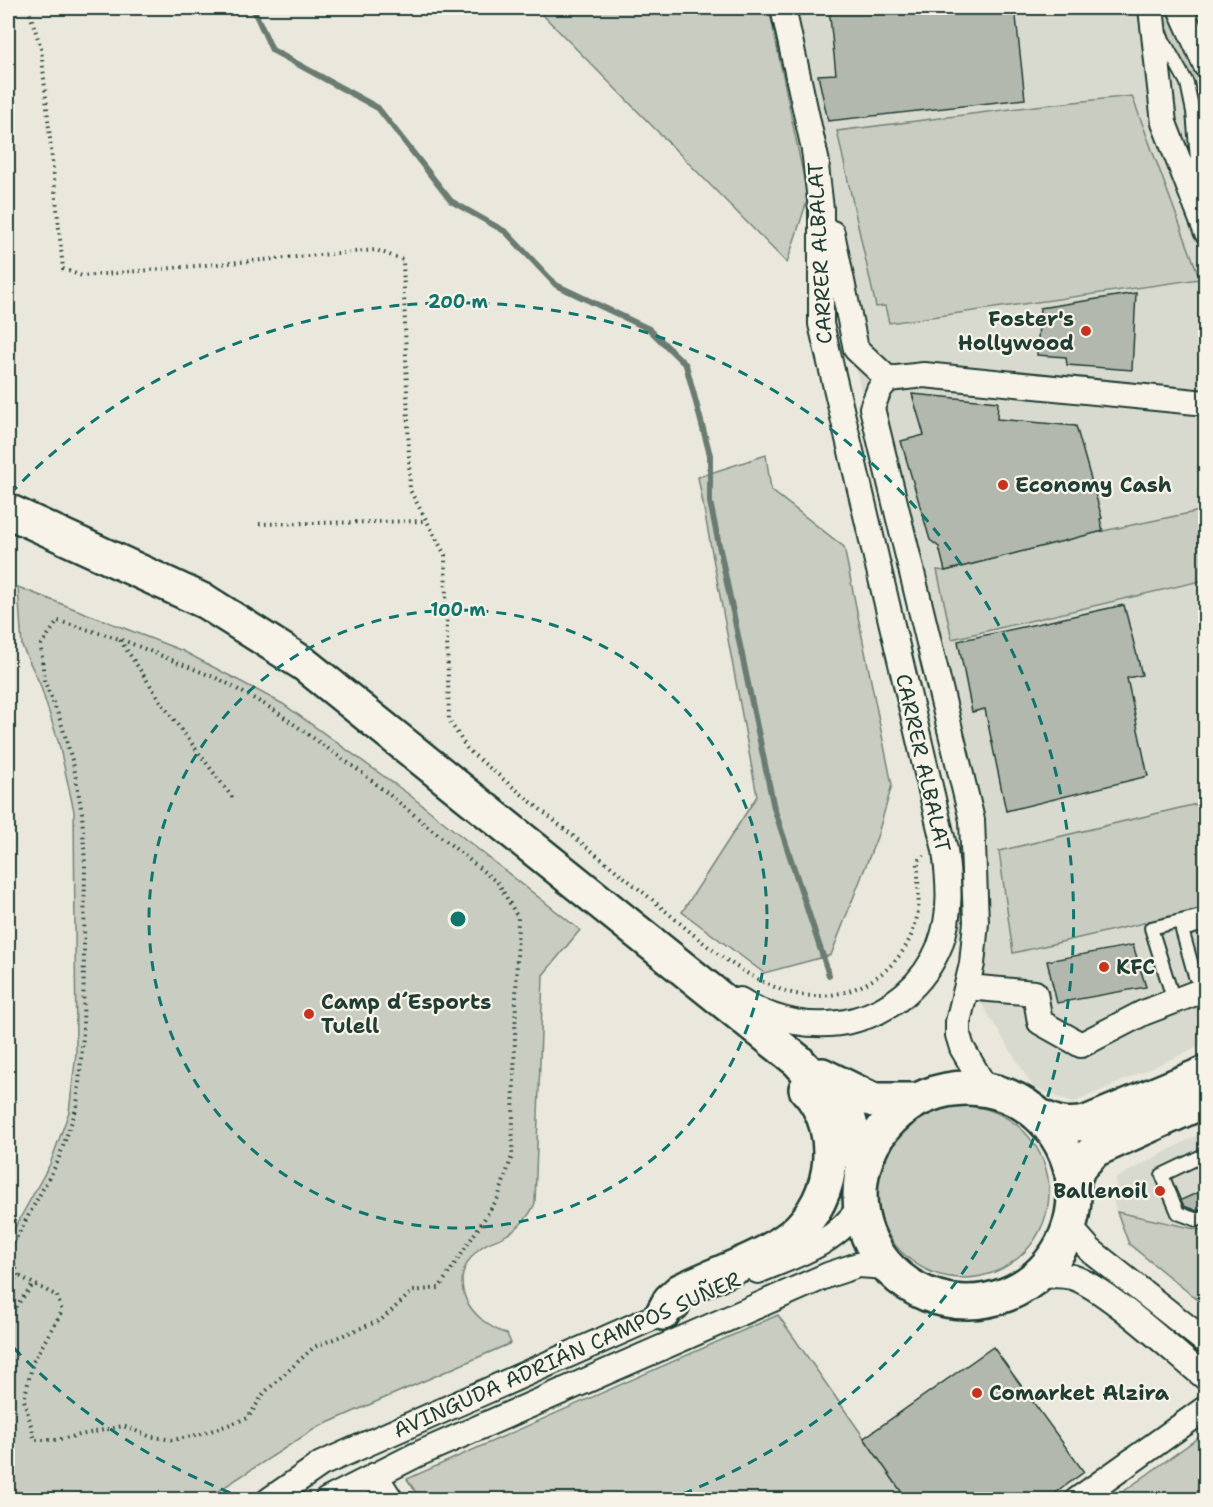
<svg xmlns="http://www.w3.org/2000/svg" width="1213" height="1507" viewBox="0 0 1213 1507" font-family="'Shantell Sans',sans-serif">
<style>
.built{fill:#d9dacf}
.green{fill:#c8ccc1;stroke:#74847a;stroke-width:1.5}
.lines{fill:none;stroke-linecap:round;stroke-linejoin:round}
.stream{stroke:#6a7c72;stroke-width:6}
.building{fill:#b2b8ae;stroke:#1f3d34;stroke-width:1.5}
.lane-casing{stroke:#1f3d34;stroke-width:16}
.street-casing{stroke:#1f3d34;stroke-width:28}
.secondary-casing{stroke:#1f3d34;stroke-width:38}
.primary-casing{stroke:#1f3d34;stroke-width:38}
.path{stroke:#1f3d34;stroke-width:4;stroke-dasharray:1.5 4.5;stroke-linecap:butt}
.lane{stroke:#f7f3e8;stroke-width:12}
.street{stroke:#f7f3e8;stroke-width:24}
.secondary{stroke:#f7f3e8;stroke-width:33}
.primary{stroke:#f7f3e8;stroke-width:33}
.ring{fill:none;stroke:#0f766e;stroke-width:3;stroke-dasharray:10 8}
.poi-dot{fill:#c8321e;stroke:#f7f3e8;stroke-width:2}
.labels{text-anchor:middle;stroke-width:4.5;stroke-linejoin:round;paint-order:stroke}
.street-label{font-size:21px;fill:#1f3d34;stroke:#f7f3e8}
.poi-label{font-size:21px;font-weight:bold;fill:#1f3d34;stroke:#f7f3e8;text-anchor:start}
.centre{fill:#0f766e;stroke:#f7f3e8;stroke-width:3}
.ring-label{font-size:18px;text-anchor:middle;font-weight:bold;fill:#0f766e;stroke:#f7f3e8;stroke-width:4.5;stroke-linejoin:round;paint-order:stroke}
</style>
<rect width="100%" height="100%" fill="#eae8dd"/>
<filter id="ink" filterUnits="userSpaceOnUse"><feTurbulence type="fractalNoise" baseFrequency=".0167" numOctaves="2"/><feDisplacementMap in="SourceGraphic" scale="12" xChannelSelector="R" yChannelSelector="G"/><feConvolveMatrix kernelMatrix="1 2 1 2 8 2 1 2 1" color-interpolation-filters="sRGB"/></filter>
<g filter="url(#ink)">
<!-- built -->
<g class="built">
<polygon points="773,8 1205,8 1205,1044 1073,1103 1033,1087 958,966 960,821"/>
<polygon points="1205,1131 1205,1231 1117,1212 1114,1204 1116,1178"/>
</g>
<!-- green -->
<g class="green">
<polygon points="536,8 769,8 808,198 787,263"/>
<polygon points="1161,8 1165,8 1205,85 1205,179 1202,146"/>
<polygon points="1132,96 1200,279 889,323 885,306 876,307 837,131 1035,106"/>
<polygon points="766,455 771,490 844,547 892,785 877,837 831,955 764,973 682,912 757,796 698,477"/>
<polygon points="1205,510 1205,580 952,639 937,570 945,571 1103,531"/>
<path d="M 18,587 L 183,651 L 283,704 L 407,793 L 580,930 L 543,975 L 535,1203 C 531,1214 519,1228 508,1234 C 499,1240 488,1241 479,1249 C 443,1281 470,1321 507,1334 L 511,1343 L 316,1428 L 206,1499 L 8,1499 L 8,1240 L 50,1164 L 69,1112 L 76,1053 L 74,811 L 59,744 L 40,684 L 22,646 Z"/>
<polygon points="1205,802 1205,909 1013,953 999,851"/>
<circle cx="963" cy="1192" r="86"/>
<polygon points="1117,1212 1205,1231 1205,1306 1129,1244"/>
<polygon points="778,1315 907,1499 421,1500 407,1479"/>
<polygon points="1205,1433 1205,1499 1113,1499"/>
</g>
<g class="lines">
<!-- stream -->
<polyline class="stream" points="253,8 272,50 378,108 451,201 506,232 556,285 649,329 686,365 710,455 710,502 774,808 829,975"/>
</g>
<!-- building -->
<g class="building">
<polygon points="829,8 1015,8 1025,99 828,121 818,75 836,74"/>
<polygon points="1136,293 1132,370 1067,365 1066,357 1037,355 1040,308"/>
<polygon points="912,394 998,402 997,419 1076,426 1102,518 1100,519 1103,531 945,571 939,547 930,540 901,441 924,435"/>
<polygon points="1124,605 1142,675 1127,678 1148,776 1006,811 985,709 972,712 958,641"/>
<polygon points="1133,945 1146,987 1057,1003 1047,961"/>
<polygon points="1206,1189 1206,1208 1197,1211 1184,1206 1181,1200"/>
<polygon points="993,1347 1084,1472 1046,1500 907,1500 864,1438"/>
</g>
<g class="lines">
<!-- lane casing -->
<g class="lane-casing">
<g id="lane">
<polyline points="1161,36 1187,83 1193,112 1200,194"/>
<polyline points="1206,924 1182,930 1195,976 1206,976"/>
<polyline points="1174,1001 1151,928 1206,915"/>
<polyline points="1206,1154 1162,1175 1178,1213 1197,1220 1206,1216"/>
</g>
</g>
<!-- street casing -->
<g class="street-casing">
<g id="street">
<polyline points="783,8 817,163"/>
<polyline points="1151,8 1164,123 1206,231"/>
<polyline points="1180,8 1206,66"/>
<polyline points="832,233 856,349 888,379"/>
<polyline points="888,379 879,390 872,408 972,820 976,922 972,964 958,1022 958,1035 962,1048 986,1089"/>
<polyline points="888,379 924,375 1206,403"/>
<polyline points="967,987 1035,993 1040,1022 1081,1045 1143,1013 1206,989"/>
<path d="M 740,1000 C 810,1046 907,1026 940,945 C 952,913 949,882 945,850 L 821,324 L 821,209 L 814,149"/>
<polyline points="1069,1226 1090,1250 1206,1342"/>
<path d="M 758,1271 C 796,1255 837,1243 860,1206"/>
<path d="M 1035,1277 C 1047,1275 1060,1274 1072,1277 C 1105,1287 1176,1354 1206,1378"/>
<polyline points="375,1475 391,1500"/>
<polyline points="269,1500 321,1464 677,1307"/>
<polyline points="327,1500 416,1455 828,1275 858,1265 888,1267"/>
<polyline points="1077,1500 1206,1408"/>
</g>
</g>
<!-- secondary casing -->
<g class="secondary-casing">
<g id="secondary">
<path d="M 1040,1116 C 1057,1125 1068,1126 1086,1123 L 1206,1073"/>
<polyline points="1073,1182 1079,1167 1095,1150 1206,1100"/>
</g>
</g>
<!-- primary casing -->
<g class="primary-casing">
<g id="primary">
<polyline points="8,511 206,602 304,664 798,1061 848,1116 863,1167"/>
<polyline points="822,1075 873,1100 916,1100"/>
<circle cx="967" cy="1195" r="107"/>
<path d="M 663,1313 L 670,1300 L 680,1291 C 713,1274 752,1263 783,1242 C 833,1210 847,1133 806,1089"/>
</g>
</g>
<!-- path -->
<g class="path">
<path d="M 28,8 L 41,48 L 63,269 L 82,276 L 376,250 L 403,260 L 410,490 L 445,555 L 449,720 L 468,750 C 526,798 585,846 644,893 C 687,928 732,973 785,991 C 836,1008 897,980 914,928 C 922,905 917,884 918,861 L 924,855"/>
<polyline points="259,524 426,521"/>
<polyline points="120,640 168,712 235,801"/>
<polyline points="9,1252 19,1276"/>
<polyline points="8,1253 57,1163 77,1107 83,1036 85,865 82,813 74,767 61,722 44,680 41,645 58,621 120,639 221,680 274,710 365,775 499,884 518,918 512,1156 498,1198 439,1288 413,1291 381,1320 314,1347 264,1393 248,1418 202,1434 172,1440 149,1436 123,1426 56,1440 35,1440 24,1400 33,1362 62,1311 57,1296 19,1276 8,1283"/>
<polyline points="8,1316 33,1285"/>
<polyline points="8,1496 10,1500"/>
</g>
<!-- lane -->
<use href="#lane" class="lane"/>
<!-- street -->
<use href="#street" class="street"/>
<!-- secondary -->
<use href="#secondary" class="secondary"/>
<!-- primary -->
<use href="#primary" class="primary"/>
</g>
</g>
<!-- distance rings -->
<g class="ring">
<circle cx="458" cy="919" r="309"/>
<path d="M247 1499A617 617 0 0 1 10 1344M10 494A617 617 0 1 1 669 1499"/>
</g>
<!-- markers -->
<g class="poi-dot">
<circle cx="1086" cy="331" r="6"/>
<circle cx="1003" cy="485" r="6"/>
<circle cx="1104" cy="967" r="6"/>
<circle cx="309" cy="1014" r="6"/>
<circle cx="1160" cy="1191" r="6"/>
<circle cx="977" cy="1393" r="6"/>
</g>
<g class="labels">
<!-- street labels -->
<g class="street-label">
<text transform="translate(820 253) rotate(-93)" y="7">CARRER ALBALAT</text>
<text transform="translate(923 763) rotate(77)" y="7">CARRER ALBALAT</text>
<text transform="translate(567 1355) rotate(-24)" y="7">AVINGUDA ADRIÁN CAMPOS SUÑER</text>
</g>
<!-- poi labels -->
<g class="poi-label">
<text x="1074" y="326" text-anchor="end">Foster's<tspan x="1074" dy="24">Hollywood</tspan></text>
<text x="1015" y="492">Economy Cash</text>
<text x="1116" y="974">KFC</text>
<text x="321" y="1009">Camp d´Esports<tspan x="321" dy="24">Tulell</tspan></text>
<text x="1148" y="1198" text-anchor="end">Ballenoil</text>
<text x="989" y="1400">Comarket Alzira</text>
</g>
</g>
<circle cx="458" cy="919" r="9" class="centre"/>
<g class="ring-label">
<text x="458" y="308">200 m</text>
<text x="458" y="616">100 m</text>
</g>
<!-- margin -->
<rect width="1213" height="1507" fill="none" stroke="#f7f3e8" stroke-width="30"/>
<rect x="15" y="15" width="1183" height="1477" fill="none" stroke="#1f3d34" stroke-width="2" filter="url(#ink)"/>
</svg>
